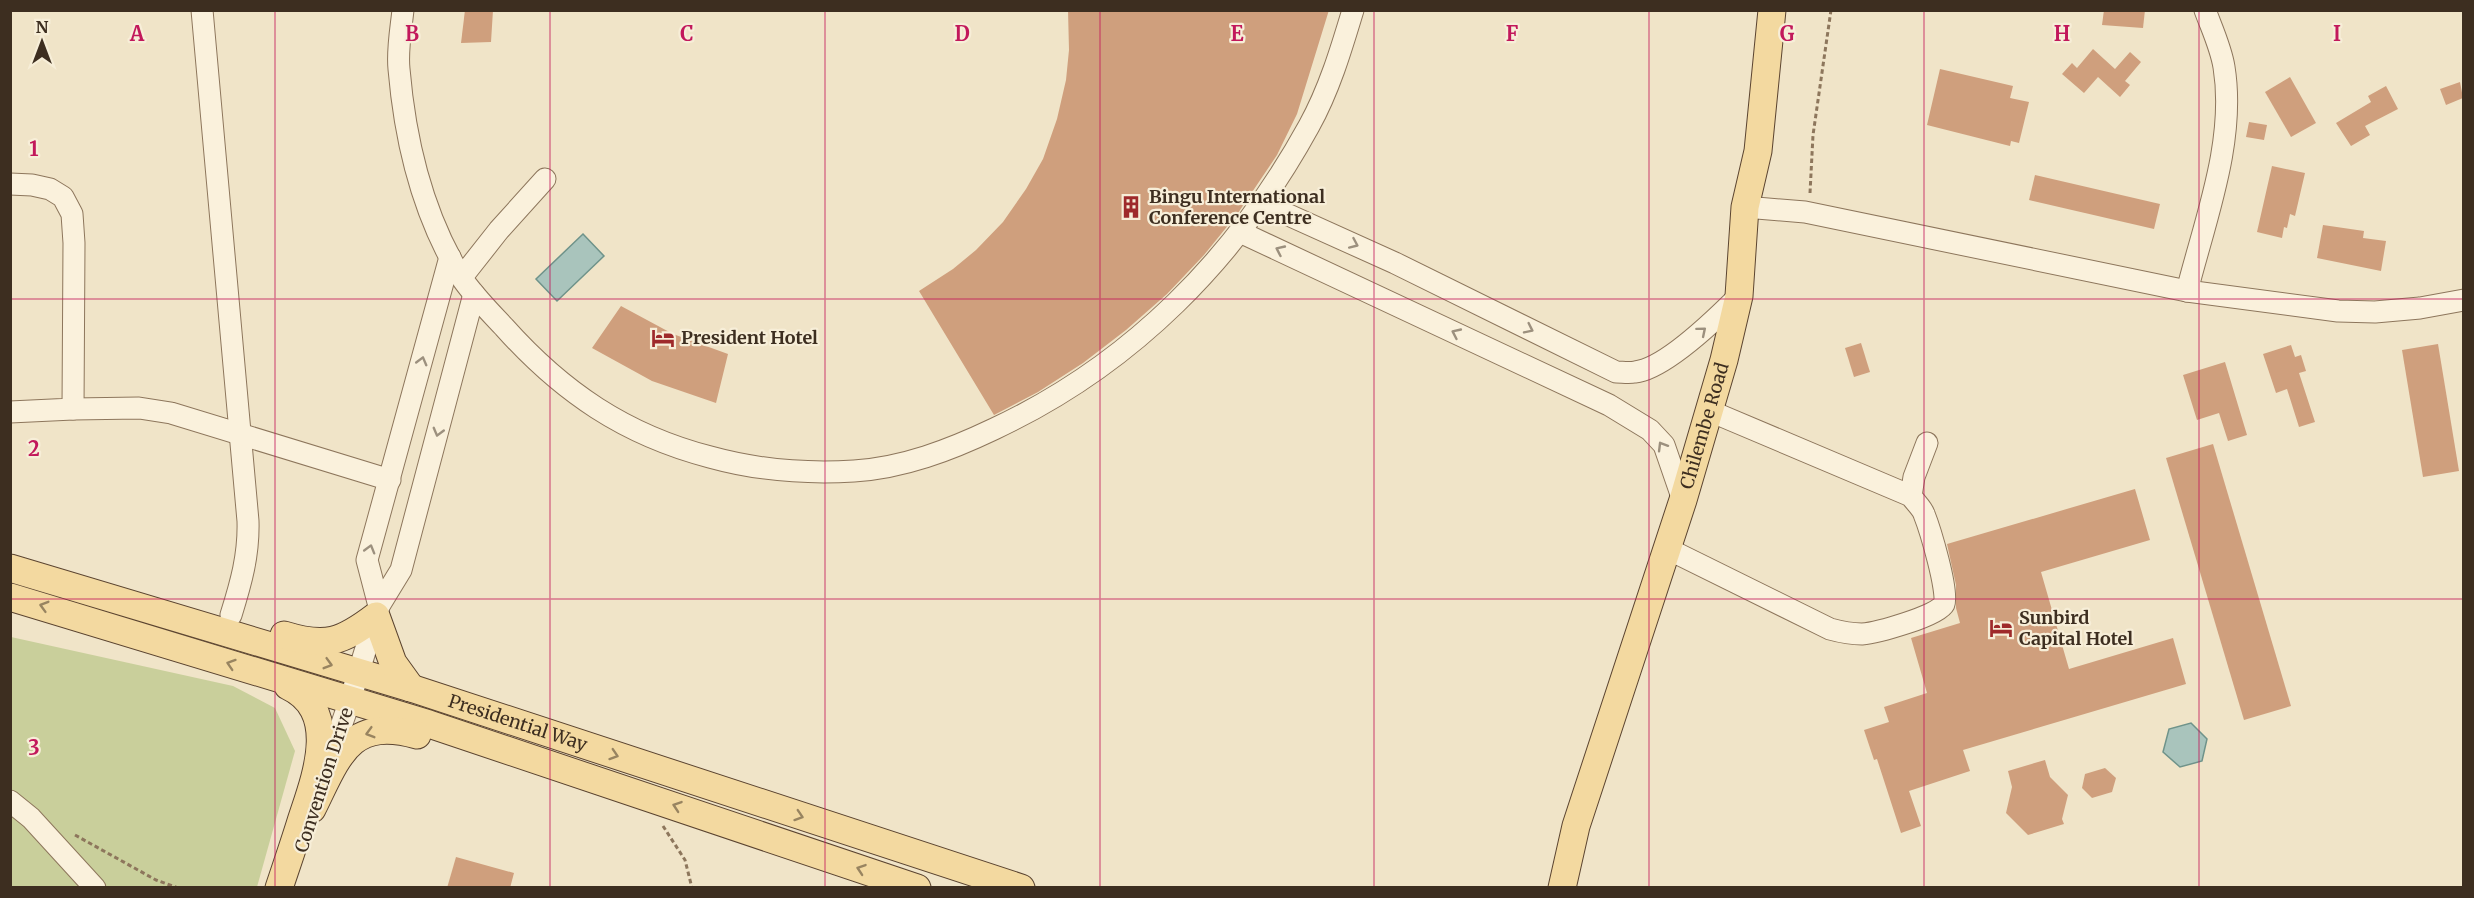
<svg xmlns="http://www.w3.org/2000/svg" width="2474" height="898" viewBox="0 0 2474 898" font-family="Merriweather,serif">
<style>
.green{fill:#c9cf9b}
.water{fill:#a9c4bc;stroke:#6f938a;stroke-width:1.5}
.building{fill:#cf9f7d}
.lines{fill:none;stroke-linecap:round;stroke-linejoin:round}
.minor-casing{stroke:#8d765c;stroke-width:23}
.major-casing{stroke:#5b4430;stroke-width:29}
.path{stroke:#8d765c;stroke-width:3;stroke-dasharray:4.5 3;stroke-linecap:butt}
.minor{stroke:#faf1dc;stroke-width:21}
.major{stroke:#f3d9a0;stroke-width:27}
.oneway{stroke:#9c907e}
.oneway2{stroke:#988460}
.grid{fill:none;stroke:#c2185b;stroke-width:1.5;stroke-opacity:0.55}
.labels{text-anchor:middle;stroke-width:4.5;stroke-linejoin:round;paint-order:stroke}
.poi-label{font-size:18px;font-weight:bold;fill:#3d2e20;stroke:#f7eed8;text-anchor:start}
.street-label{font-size:18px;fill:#3d2e20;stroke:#f7eed8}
.grid-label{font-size:20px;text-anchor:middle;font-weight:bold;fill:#c2185b;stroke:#f7eed8;stroke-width:4.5;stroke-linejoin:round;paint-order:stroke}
</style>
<rect width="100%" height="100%" fill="#f0e4c8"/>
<!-- green -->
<polygon class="green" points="11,637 233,686 275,708 295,751 257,887 11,888"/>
<!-- water -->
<g class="water">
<polygon points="583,234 604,256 557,301 536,279"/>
<polygon points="2191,723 2207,739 2202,761 2180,767 2163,752 2169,729"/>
</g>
<!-- building -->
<g class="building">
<polygon points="465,10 493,10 491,42 461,43"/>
<polygon points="1068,10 1329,10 1297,114 1277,155 1238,213 1204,255 1167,294 1126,330 1083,363 1038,392 994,415 919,291 953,269 976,250 1003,222 1026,189 1043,159 1057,119 1066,80 1069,50"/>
<polygon points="2104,10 2145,10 2143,28 2102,25"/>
<polygon points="2093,49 2115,69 2130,52 2141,62 2125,81 2130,85 2120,97 2098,77 2084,93 2062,74 2072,63 2077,68"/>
<polygon points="1940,69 2013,86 2010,98 2029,102 2019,143 2011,141 2010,146 1927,125"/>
<polygon points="2290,77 2316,123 2291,137 2265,92"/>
<polygon points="2460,82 2463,98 2446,105 2440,89"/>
<polygon points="2386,86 2398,109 2365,126 2370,135 2351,146 2336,123 2371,102 2368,96"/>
<polygon points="2249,122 2267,125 2264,140 2246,137"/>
<polygon points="2272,166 2305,173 2295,216 2290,214 2287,228 2284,227 2282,238 2257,232"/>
<polygon points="2035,175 2160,204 2154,229 2029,200"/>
<polygon points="2323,225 2364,231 2363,238 2386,241 2381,271 2317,258"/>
<polygon points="621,306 673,334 728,354 716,403 652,381 592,348"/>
<polygon points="1861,343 1870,372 1854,377 1845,348"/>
<polygon points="2438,344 2459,471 2423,477 2402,350"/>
<polygon points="2291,345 2295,357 2301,355 2306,371 2299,373 2315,422 2299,427 2287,389 2276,393 2263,354"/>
<polygon points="2225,362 2247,435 2228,441 2219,413 2197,420 2183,375"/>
<polygon points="2213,444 2291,706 2244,720 2166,458"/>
<polygon points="2135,489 2150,540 2041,572 2069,669 2173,638 2186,684 1963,750 1970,771 1909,791 1921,826 1901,833 1877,759 1874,760 1864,730 1889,722 1884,707 1927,693 1911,638 1960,623 1956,608 1956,585 1947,544"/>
<polygon points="2045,760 2050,777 2068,795 2062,819 2064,824 2028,835 2006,813 2012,787 2008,771"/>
<polygon points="2105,768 2116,778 2112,792 2092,798 2082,788 2085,774"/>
<polygon points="456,857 514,873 510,888 447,888"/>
</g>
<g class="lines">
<!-- minor casing -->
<g class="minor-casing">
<g id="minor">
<path d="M 202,10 L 248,521 C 249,555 241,583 231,615"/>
<path d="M 403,10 C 401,29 397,50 399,69 C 405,140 423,215 461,277 C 473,295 489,311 504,327 C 562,392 625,435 710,457 C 757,470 805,474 854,471 C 903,468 950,450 994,429 C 1131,365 1236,259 1309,126 C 1329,90 1341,50 1353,10"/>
<polyline points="10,184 32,185 50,189 63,197 72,214 74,243 73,409 10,412"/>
<path d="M 1262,203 L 1395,263 L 1616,372 C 1622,372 1629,373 1635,372 C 1665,369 1718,317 1739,296"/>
<polyline points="1745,207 1805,212 2187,291 2338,311 2375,312 2420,308 2464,300"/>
<polyline points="1240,232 1609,405 1650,430 1664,445 1683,500"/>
<polyline points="462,277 499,230 545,179"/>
<path d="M 2187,291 C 2205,220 2236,141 2224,67 C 2221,48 2212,29 2205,10"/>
<polyline points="73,409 139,408 171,413 390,480"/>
<polyline points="1911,496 1914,477 1927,443"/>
<path d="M 1666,548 L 1830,629 C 1841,632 1850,634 1862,634 C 1876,633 1938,616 1944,604 C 1949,592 1930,529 1924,514 C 1922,508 1915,502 1911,496 L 1710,411"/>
<polyline points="379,606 367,560 450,257"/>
<polyline points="328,764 350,700 379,606 401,570 474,294"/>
<polyline points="10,801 31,818 95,888"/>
</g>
</g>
<!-- major casing -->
<g class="major-casing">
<g id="major">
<path id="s1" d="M 10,568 L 411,688 L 1021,888"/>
<polyline points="10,597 429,724 917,888"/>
<path d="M 284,635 C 326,648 342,642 376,616 L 393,663 L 411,688"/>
<path d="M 312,809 C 338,757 349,716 417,735"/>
<path d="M 279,888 C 287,864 295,841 302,818 C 316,776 341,711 288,686"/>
<path id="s2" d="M 1562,888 L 1576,826 L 1683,500 L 1724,360 L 1739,296 L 1745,207 L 1758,151 L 1772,10"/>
</g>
</g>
<!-- path -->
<g class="path">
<polyline points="1810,193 1813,135 1831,10"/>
<polyline points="663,826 685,860 692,888"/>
<polyline points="75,835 156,880 178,888"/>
</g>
<!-- minor -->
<use href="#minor" class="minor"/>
<!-- major -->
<use href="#major" class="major"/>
</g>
<!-- one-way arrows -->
<defs><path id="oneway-chevron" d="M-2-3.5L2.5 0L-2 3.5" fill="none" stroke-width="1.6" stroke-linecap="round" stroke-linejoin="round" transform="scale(1.5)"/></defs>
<g class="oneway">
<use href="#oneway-chevron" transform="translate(1354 244) rotate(24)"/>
<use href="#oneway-chevron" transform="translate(1280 250) rotate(-155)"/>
<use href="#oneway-chevron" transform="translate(1529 329) rotate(26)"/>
<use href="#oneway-chevron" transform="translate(1702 331) rotate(-40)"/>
<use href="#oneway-chevron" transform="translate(1456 333) rotate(-155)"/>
<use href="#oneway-chevron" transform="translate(422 361) rotate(-75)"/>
<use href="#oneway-chevron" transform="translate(438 432) rotate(105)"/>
<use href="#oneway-chevron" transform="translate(1662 446) rotate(-121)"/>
<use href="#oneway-chevron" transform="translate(370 549) rotate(-74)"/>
</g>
<g class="oneway2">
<use href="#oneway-chevron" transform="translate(44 606) rotate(-164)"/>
<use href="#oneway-chevron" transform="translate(231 664) rotate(-162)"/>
<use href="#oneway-chevron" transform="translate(328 664) rotate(16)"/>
<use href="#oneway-chevron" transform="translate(370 733) rotate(164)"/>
<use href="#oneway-chevron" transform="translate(614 755) rotate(18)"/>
<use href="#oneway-chevron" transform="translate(677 806) rotate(-161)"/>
<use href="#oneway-chevron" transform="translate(799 816) rotate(18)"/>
<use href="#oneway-chevron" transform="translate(861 869) rotate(-161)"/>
</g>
<!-- grid -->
<path class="grid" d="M 275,10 L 275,888M 550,10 L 550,888M 825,10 L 825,888M 1100,10 L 1100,888M 1374,10 L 1374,888M 1649,10 L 1649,888M 1924,10 L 1924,888M 2199,10 L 2199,888M 10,299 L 2464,299M 10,599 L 2464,599"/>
<!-- icons -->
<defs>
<g id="building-bare" transform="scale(1.8)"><path d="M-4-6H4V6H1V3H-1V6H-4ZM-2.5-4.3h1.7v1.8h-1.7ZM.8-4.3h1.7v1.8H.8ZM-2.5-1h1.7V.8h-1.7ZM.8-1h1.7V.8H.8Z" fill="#9e2a2b" stroke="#f7eed8" stroke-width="2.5" paint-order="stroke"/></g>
<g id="hotel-bare" transform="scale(1.8)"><path d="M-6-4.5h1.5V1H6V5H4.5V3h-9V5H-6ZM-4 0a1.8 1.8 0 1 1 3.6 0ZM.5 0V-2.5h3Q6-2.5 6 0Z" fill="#9e2a2b" stroke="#f7eed8" stroke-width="2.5" paint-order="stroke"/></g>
</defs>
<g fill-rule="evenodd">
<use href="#building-bare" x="1131" y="207"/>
<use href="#hotel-bare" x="663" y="338"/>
<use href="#hotel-bare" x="2001" y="628"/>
</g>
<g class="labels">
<!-- poi labels -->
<g class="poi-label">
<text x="1149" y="203">Bingu International<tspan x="1149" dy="21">Conference Centre</tspan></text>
<text x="681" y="344">President Hotel</text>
<text x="2019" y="624">Sunbird<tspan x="2019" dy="21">Capital Hotel</tspan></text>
</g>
<!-- street labels -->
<g class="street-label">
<text dy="6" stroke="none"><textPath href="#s2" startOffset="484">Chilembe Road</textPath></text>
<text dy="6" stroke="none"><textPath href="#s1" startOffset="531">Presidential Way</textPath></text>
<text transform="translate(324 780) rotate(-72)" y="6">Convention Drive</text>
</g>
</g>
<g class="grid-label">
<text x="137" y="41">A</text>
<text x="412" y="41">B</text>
<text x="687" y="41">C</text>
<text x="962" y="41">D</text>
<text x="1237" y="41">E</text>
<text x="1512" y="41">F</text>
<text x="1787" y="41">G</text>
<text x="2062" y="41">H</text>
<text x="2337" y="41">I</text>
<text x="34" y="156">1</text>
<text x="34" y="456">2</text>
<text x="34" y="755">3</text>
</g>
<!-- border -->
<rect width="2474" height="898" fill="none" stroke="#3d2e20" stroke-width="24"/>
<!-- north arrow -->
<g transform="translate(42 42)" stroke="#f7eed8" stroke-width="4.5" paint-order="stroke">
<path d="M0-4.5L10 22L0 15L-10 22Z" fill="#3d2e20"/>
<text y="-9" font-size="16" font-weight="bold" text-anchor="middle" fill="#3d2e20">N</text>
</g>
</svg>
